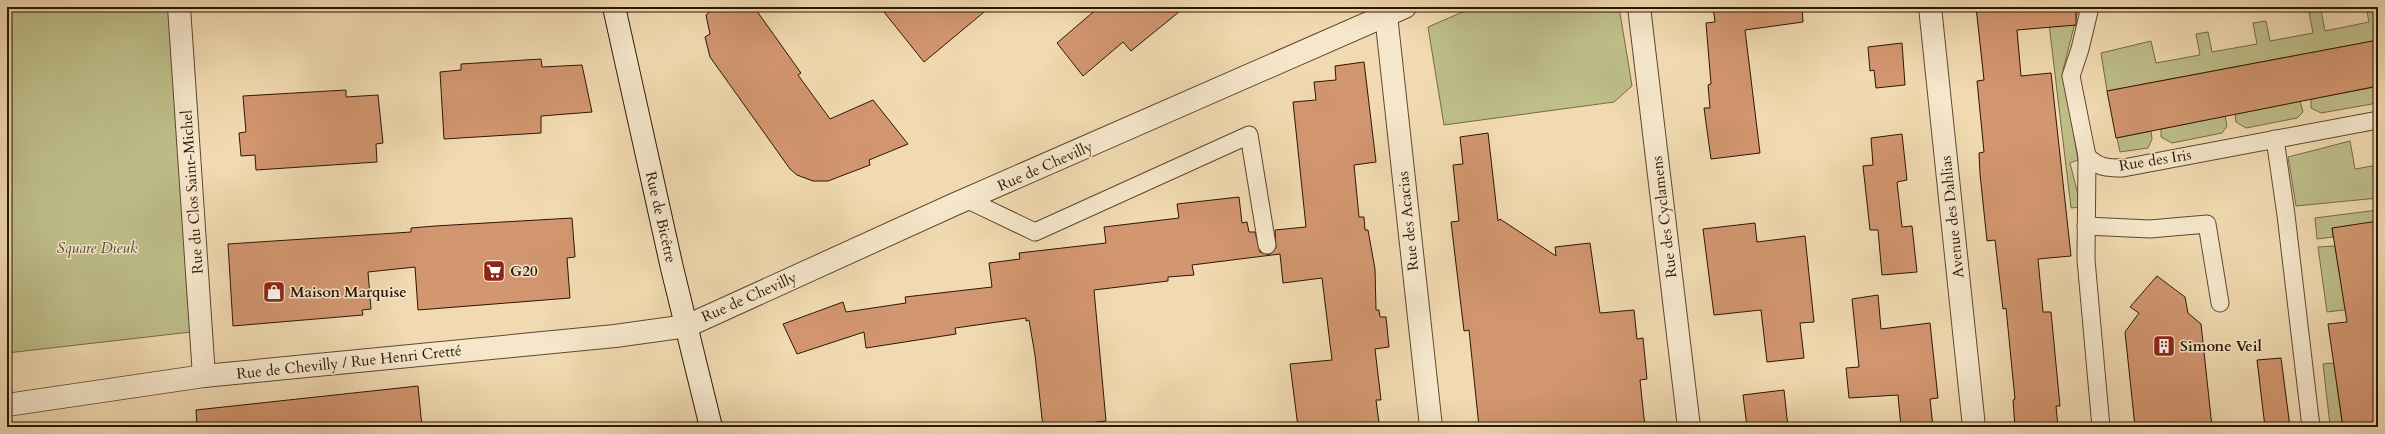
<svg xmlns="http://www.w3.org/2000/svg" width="2385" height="434" viewBox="0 0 2385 434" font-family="Cardo,serif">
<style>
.green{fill:#bebe89;stroke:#766a46}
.building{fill:#d29670;stroke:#2d1603}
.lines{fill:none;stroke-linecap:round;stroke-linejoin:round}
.lane-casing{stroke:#5e472e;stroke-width:19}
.street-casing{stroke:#5e472e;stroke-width:24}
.secondary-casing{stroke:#2d1603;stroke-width:24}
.lane{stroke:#f6e7cc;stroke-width:17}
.street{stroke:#f6e7cc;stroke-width:22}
.secondary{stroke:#f6e7cc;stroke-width:22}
.labels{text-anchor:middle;stroke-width:3;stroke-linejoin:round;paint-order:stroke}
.street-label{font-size:15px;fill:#2d1603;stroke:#f6e7cc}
.park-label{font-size:15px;font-style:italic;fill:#58482b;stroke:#f6e7cc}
.poi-label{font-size:15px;font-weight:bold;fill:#2d1603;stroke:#f6e7cc;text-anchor:start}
</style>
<rect width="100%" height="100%" fill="#f1dab1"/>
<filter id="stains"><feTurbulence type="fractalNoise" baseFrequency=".005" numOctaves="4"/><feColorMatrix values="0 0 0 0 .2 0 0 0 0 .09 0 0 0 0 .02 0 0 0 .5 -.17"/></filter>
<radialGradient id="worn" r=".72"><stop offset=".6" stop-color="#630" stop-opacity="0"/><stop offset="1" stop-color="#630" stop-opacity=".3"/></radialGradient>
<!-- green -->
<g class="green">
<polygon points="7,7 171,7 191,332 7,353"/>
<polygon points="1474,7 1619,7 1632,86 1614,102 1444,125 1428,27"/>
<polygon points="2047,7 2079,7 2063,70 2078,160 2070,163 2081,207 2071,208"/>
<polygon points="2366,7 2377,7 2378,40 2107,91 2101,53 2151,41 2156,63 2200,55 2196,34 2208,32 2212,52 2257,44 2253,23 2266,21 2270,41 2313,33 2309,12 2321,10 2325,31 2369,22"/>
<polygon points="2375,87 2377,98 2372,104 2321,113 2311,108 2311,99"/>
<polygon points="2300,101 2303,112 2297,118 2246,128 2236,122 2235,114"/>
<polygon points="2225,116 2227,126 2222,133 2172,143 2161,137 2161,129"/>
<polygon points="2151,131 2152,139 2148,148 2120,152 2117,138"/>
<polygon points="2350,141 2355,169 2378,165 2378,198 2296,206 2288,157"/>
<polygon points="2378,210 2378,222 2332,228 2333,237 2317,239 2315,218"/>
<polygon points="2335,246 2342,289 2378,283 2378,306 2327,312 2318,247"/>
<polygon points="2334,363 2342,423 2330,425 2323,364"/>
</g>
<!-- building -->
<g class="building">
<polygon points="715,7 754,7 801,73 798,75 830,119 873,100 908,144 869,160 870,165 828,181 813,181 797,175 790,169 710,57 705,37 710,34 706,15"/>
<polygon points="880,7 990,7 924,62"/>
<polygon points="1099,7 1185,7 1131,51 1123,42 1083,76 1057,43"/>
<polygon points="1713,7 1802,7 1803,22 1745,30 1760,153 1711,159 1704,108 1710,108 1708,85 1711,84 1706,23 1715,22"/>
<polygon points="1976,7 2076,7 2076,25 2017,30 2021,76 2051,73 2066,210 2071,256 2038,259 2043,312 2051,312 2060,406 2056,406 2058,427 2015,427 2013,400 2015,399 2006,308 2003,309 1995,240 1987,241 1980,174 1979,153 1984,152 1977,81 1984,80"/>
<polygon points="2378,40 2378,86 2116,138 2107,91"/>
<polygon points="1902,43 1905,85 1876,88 1874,70 1870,71 1868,47"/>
<polygon points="541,59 542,67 582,65 592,112 541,116 541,133 444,139 440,72 461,70 461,64"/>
<polygon points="1364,62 1376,162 1354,165 1359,217 1364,217 1365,230 1368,230 1375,269 1376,310 1379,310 1380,317 1386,317 1389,347 1375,349 1381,400 1376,400 1379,423 1371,424 1371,427 1298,427 1290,364 1332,360 1322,278 1283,283 1280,254 1192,265 1194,275 1168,277 1168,281 1094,290 1106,421 1095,422 1095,427 1043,427 1035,355 1029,320 1026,321 1026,318 955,328 956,334 866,348 864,332 797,354 783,324 843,302 846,312 906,303 905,297 992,287 989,263 1020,259 1019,253 1106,243 1104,227 1179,218 1177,204 1239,197 1242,223 1247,222 1249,232 1255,232 1260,252 1269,255 1276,248 1275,230 1306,227 1293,102 1316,100 1314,82 1336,80 1335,66"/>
<polygon points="346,90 346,97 378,95 383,143 376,144 377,162 256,170 255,155 241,156 239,133 246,132 243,96"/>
<polygon points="1488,133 1498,221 1500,219 1556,256 1555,247 1590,243 1600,313 1634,310 1637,339 1643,338 1647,379 1640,380 1645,427 1479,427 1469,330 1464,331 1451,222 1459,221 1453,165 1463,164 1460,137"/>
<polygon points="1902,134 1907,180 1897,182 1902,227 1912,226 1917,272 1882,275 1878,230 1870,230 1863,166 1873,165 1871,138"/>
<polygon points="572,218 575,257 567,258 570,298 418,310 415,267 368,272 371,309 362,310 363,315 233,326 228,244 411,232 411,228 435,226"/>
<polygon points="2378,221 2378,427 2343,427 2328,324 2347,322 2332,228"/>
<polygon points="1755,223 1757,242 1805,236 1814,322 1800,323 1804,358 1767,362 1761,310 1714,315 1703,229"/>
<polygon points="2157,276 2185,297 2188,313 2201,324 2212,427 2135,427 2125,332 2139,313 2130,307"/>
<polygon points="1878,295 1881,329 1930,323 1938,398 1930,399 1933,427 1901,427 1898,395 1849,398 1846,368 1859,367 1852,299"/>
<polygon points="2281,358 2290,427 2265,427 2257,360"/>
<polygon points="418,386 422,427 197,427 196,410"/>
<polygon points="1784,390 1788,427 1747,427 1743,395"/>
</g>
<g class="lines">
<!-- lane casing -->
<g class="lane-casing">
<g id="lane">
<path d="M 2090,7 L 2080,49 L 2071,76 L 2087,156 C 2098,168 2108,168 2123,168 L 2378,120"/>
<polyline points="2275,139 2286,215 2311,427"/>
<polyline points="2087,156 2086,260 2101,427"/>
<polyline points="968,200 1035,232 1249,135 1267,245"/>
<polyline points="2086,226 2150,229 2207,224 2220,303"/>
</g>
</g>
<!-- street casing -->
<g class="street-casing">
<g id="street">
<polyline points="179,7 204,376"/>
<polyline points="1639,7 1689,427"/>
<polyline points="1930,7 1974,427"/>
<polyline points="1386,15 1431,427"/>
<polyline points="7,405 204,376 615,336 687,326 953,205 1405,7"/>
</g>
</g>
<!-- secondary casing -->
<g class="secondary-casing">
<polyline id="secondary" points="614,7 672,268 711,427"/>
</g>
<!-- lane -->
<use href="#lane" class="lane"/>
<!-- street -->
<use href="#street" class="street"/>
<!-- secondary -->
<use href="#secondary" class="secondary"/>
</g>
<!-- icons -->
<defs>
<g id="supermarket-square" transform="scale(1.15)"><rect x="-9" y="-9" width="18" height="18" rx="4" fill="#8f2418" stroke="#f6e7cc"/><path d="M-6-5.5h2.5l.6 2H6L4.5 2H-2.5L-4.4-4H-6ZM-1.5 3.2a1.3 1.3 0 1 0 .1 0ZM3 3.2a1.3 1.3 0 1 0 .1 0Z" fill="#fff"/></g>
<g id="shop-square" transform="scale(1.15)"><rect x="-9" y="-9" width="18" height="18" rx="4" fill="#8f2418" stroke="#f6e7cc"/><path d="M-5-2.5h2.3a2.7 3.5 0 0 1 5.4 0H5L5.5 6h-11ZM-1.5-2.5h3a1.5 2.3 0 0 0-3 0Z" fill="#fff"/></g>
<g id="building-square" transform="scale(1.15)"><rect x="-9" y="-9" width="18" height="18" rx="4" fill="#8f2418" stroke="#f6e7cc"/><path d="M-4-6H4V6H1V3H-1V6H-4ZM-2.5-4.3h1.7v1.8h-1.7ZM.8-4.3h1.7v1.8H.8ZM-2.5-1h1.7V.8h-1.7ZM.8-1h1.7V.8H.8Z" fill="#fff"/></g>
</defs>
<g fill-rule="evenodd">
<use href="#supermarket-square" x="494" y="271"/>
<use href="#shop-square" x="274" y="292"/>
<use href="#building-square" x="2164" y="346"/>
</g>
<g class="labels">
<!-- street labels -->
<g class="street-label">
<text transform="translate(2155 160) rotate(-9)" y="5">Rue des Iris</text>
<text transform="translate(1045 166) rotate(-24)" y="5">Rue de Chevilly</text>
<text transform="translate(192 192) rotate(-94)" y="5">Rue du Clos Saint-Michel</text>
<text transform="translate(661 217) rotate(77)" y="5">Rue de Bicêtre</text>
<text transform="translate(1664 217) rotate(-97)" y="5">Rue des Cyclamens</text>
<text transform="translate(1952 217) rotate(-96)" y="5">Avenue des Dahlias</text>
<text transform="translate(1408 221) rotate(-96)" y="5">Rue des Acacias</text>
<text transform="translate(749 297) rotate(-24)" y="5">Rue de Chevilly</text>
<text transform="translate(349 362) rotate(-6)" y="5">Rue de Chevilly / Rue Henri Cretté</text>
</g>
<!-- park labels -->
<g class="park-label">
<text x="97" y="253">Square Dieuk</text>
</g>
<!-- poi labels -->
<g class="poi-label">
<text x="510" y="276">G20</text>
<text x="290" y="297">Maison Marquise</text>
<text x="2180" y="351">Simone Veil</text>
</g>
</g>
<!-- margin -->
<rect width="2385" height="434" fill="none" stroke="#f1dab1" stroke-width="24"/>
<rect x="8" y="8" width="2369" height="418" fill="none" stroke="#2d1603" stroke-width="2"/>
<rect x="12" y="12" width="2361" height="410" fill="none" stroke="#2d1603"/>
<rect width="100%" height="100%" filter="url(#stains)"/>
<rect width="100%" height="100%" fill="url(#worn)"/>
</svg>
